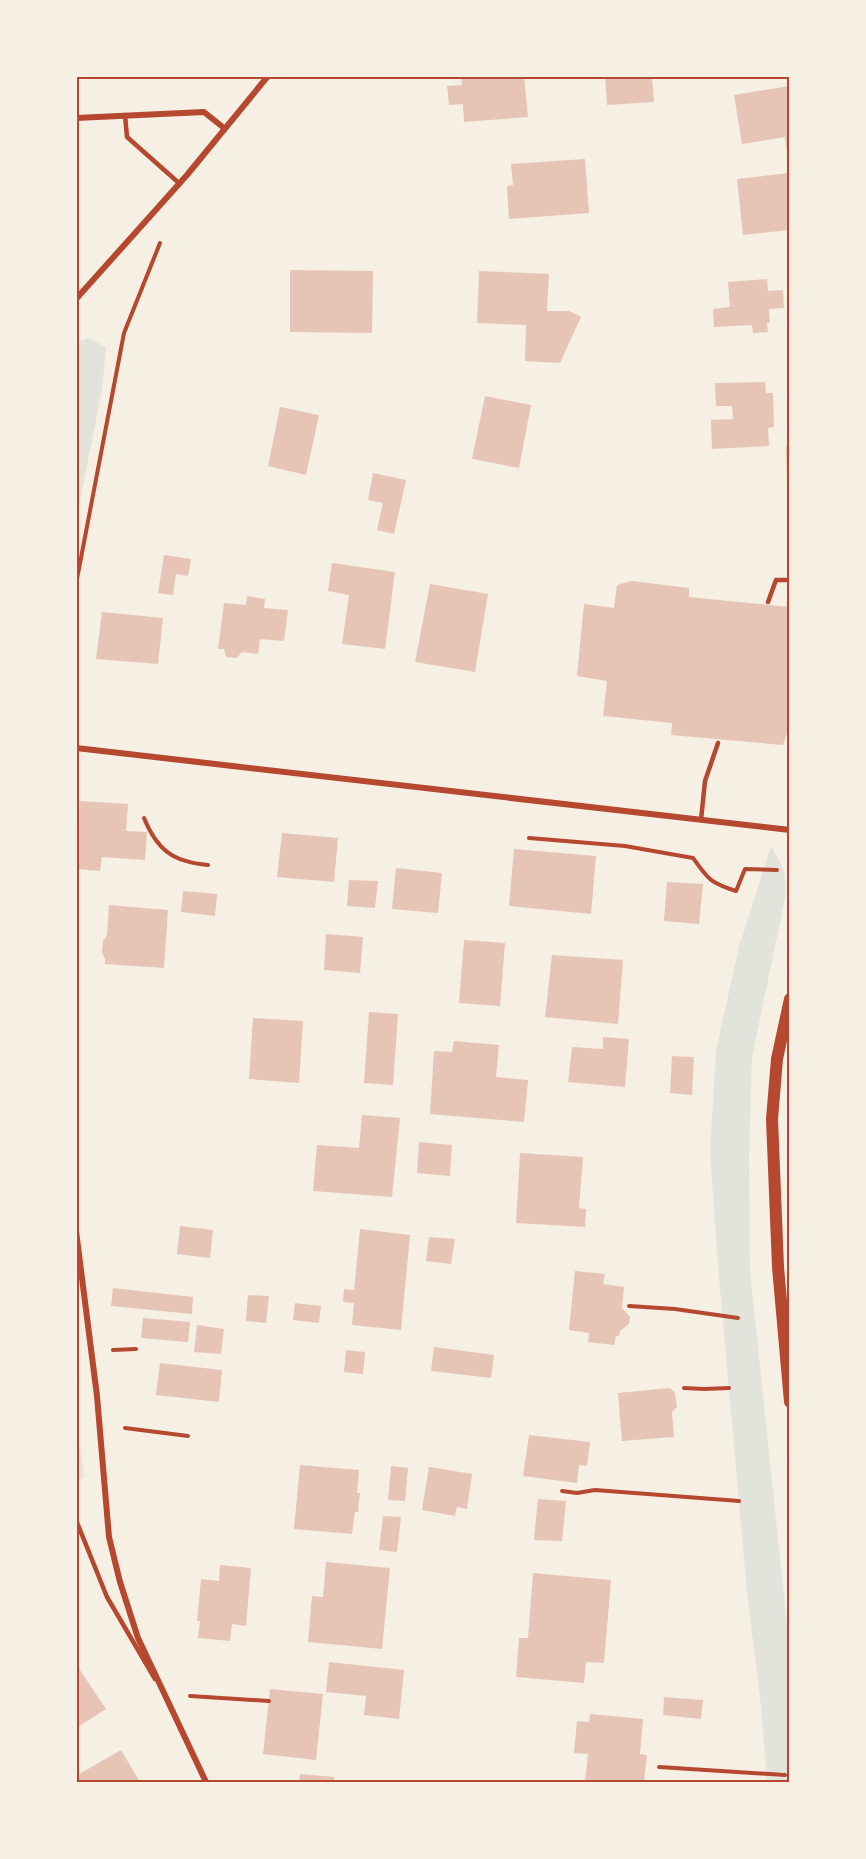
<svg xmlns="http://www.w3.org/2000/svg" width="866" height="1859" viewBox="0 0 866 1859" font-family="'DejaVu Sans',sans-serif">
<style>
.green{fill:#e2e4dc}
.building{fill:#e6c5b7}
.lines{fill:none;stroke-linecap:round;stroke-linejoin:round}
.path{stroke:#b5482f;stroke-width:4}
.service{stroke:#b5482f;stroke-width:4.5}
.minor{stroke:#b5482f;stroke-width:6}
.secondary{stroke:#b5482f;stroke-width:12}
.neatline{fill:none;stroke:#b5482f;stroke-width:2}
</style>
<rect width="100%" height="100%" fill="#f6efe4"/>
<!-- green -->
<g class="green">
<polygon points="88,338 106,347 102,390 77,516 77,342"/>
<polygon points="771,846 784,870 786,894 752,1057 749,1154 750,1271 789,1644 789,1782 767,1782 761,1706 747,1593 718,1266 710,1152 716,1050 739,947"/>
<polygon points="76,1437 81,1450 84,1476 77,1484"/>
</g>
<!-- building -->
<g class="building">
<polygon points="461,76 524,76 528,117 464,122 463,104 449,105 447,86 462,85"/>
<polygon points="605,76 652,76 654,102 607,105"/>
<polygon points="789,86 789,154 787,155 785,137 742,144 734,95"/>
<polygon points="585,159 589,213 509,219 507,186 513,185 511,164"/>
<polygon points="789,173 789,230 743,235 737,179"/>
<polygon points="290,270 373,271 372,333 290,332"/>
<polygon points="479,271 549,274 547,311 569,311 581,317 560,363 525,361 526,325 477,323"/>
<polygon points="767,279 768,291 783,290 784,308 769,309 770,323 767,323 768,332 753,333 752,325 714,327 713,309 730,307 728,282"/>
<polygon points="765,382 766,393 773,393 774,427 768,428 769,446 712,449 711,420 733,419 732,406 716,406 715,383"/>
<polygon points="485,396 531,405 519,468 472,459"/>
<polygon points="280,407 319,415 306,475 268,466"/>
<polygon points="789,445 789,524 788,524 786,446"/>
<polygon points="373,473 406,480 394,534 377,530 383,503 368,500"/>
<polygon points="164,555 191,559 188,576 176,574 173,595 158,593"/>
<polygon points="332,563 395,572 385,649 342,644 349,595 328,591"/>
<polygon points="632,581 689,588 689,597 789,607 789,727 783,745 671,735 672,723 603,716 607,681 577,676 584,604 614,608 617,585"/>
<polygon points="430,584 488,594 475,672 415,662"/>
<polygon points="247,596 265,599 264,608 288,610 284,641 260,639 258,654 242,652 237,658 226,657 224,649 218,649 224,603 246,605"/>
<polygon points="102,612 163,618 158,664 96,659"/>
<polygon points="80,801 128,804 126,831 147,832 145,860 102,857 100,871 76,869"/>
<polygon points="282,833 338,838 334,882 277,877"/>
<polygon points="514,849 596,856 591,914 509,906"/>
<polygon points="396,868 442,873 438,913 392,909"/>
<polygon points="349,880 378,881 375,908 347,906"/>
<polygon points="667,882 703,884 699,924 664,921"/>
<polygon points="183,891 217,894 215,916 181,912"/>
<polygon points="109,905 168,910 164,968 105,964 105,959 102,953 103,941 107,935"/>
<polygon points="326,934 363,937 360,973 324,970"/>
<polygon points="464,940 505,943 500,1006 459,1003"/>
<polygon points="552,955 623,960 618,1024 545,1017"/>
<polygon points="369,1012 398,1014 393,1085 364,1083"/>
<polygon points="253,1018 303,1021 299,1083 249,1079"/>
<polygon points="603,1037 629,1039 625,1087 568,1082 572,1047 603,1049"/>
<polygon points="454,1041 499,1045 496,1077 528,1080 524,1122 430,1114 434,1051 452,1052"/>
<polygon points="672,1056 694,1057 692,1095 670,1093"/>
<polygon points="362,1115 400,1118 392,1197 313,1191 317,1145 359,1148"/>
<polygon points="419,1142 452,1145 450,1176 417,1173"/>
<polygon points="520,1153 583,1157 579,1208 586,1209 585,1227 516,1223"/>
<polygon points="180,1226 213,1230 210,1258 177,1254"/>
<polygon points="360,1229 410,1235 401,1330 352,1325 354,1303 343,1302 344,1289 354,1290"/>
<polygon points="429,1237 455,1239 451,1264 426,1261"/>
<polygon points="575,1271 605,1274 603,1284 624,1287 622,1308 630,1317 629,1324 620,1331 619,1336 616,1336 614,1345 588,1342 589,1333 569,1330"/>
<polygon points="113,1288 193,1297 192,1314 111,1306"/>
<polygon points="248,1295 269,1296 266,1323 246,1321"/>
<polygon points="295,1303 321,1306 319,1323 293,1320"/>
<polygon points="143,1318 190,1322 188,1342 141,1338"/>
<polygon points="197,1325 224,1329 221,1354 194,1352"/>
<polygon points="434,1347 494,1355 491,1378 431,1371"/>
<polygon points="346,1350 365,1352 363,1374 344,1372"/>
<polygon points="160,1363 222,1370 219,1402 156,1395"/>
<polygon points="670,1388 675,1393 677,1407 672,1412 674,1437 622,1441 618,1393"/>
<polygon points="529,1435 590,1442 587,1466 579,1465 577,1483 523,1476"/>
<polygon points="300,1465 359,1470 357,1493 360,1493 358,1512 355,1512 352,1534 294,1529"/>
<polygon points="391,1466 408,1468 405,1501 388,1500"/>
<polygon points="429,1467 472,1474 467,1509 457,1507 455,1516 422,1510"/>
<polygon points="538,1499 566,1501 562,1541 534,1540"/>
<polygon points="383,1516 401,1517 397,1552 379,1550"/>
<polygon points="326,1562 390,1568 382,1649 308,1642 312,1596 323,1597"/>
<polygon points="220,1565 251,1568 246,1626 232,1624 230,1641 198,1638 200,1621 197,1621 201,1579 219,1581"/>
<polygon points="533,1573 611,1580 604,1663 586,1662 584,1683 516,1677 519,1638 528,1638"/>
<polygon points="329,1662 404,1670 399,1719 364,1715 366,1696 326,1692"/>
<polygon points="76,1664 106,1709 76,1728"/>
<polygon points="270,1689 323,1694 316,1760 263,1754"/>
<polygon points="664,1697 703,1700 701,1719 663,1715"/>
<polygon points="590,1714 643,1719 640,1754 647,1755 644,1782 585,1782 588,1754 574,1753 577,1721 589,1722"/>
<polygon points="121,1750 140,1782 79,1782 76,1776"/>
<polygon points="300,1774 334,1777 334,1782 299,1782"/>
</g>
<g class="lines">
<!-- path -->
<g class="path">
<polyline points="76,584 124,333 160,243"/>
<path d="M 144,818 C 157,850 173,862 208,865"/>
<path d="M 529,838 L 625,846 L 693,858 C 708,879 710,883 736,891 L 745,869 L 777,870"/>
<polyline points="629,1306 675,1309 738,1318"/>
<polyline points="113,1350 136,1349"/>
<polyline points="684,1388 704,1389 729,1388"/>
<polyline points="125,1428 188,1436"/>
<polyline points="562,1491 577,1493 595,1490 739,1501"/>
<polyline points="190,1696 269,1701"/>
<polyline points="659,1767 785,1775"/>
</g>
<!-- service -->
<g class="service">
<polyline points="125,115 127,137 180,184"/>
<polyline points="768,602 776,580 790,580"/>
<polyline points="701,820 705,781 718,743"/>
<polyline points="76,1520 107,1597 155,1679"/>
</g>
<!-- minor -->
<g class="minor">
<polyline points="76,118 204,112 224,128"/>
<polyline points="76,299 187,175 268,76"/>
<polyline points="76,748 790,830"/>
<polyline points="76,1231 97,1396 109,1537 120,1582 138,1638 206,1782"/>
</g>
<!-- secondary -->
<polyline class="secondary" points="790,999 777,1059 772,1119 778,1267 790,1402"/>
</g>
<!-- border -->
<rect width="866" height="1859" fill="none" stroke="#f6efe4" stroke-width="156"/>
<rect x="78" y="78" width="710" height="1703" class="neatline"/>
</svg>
